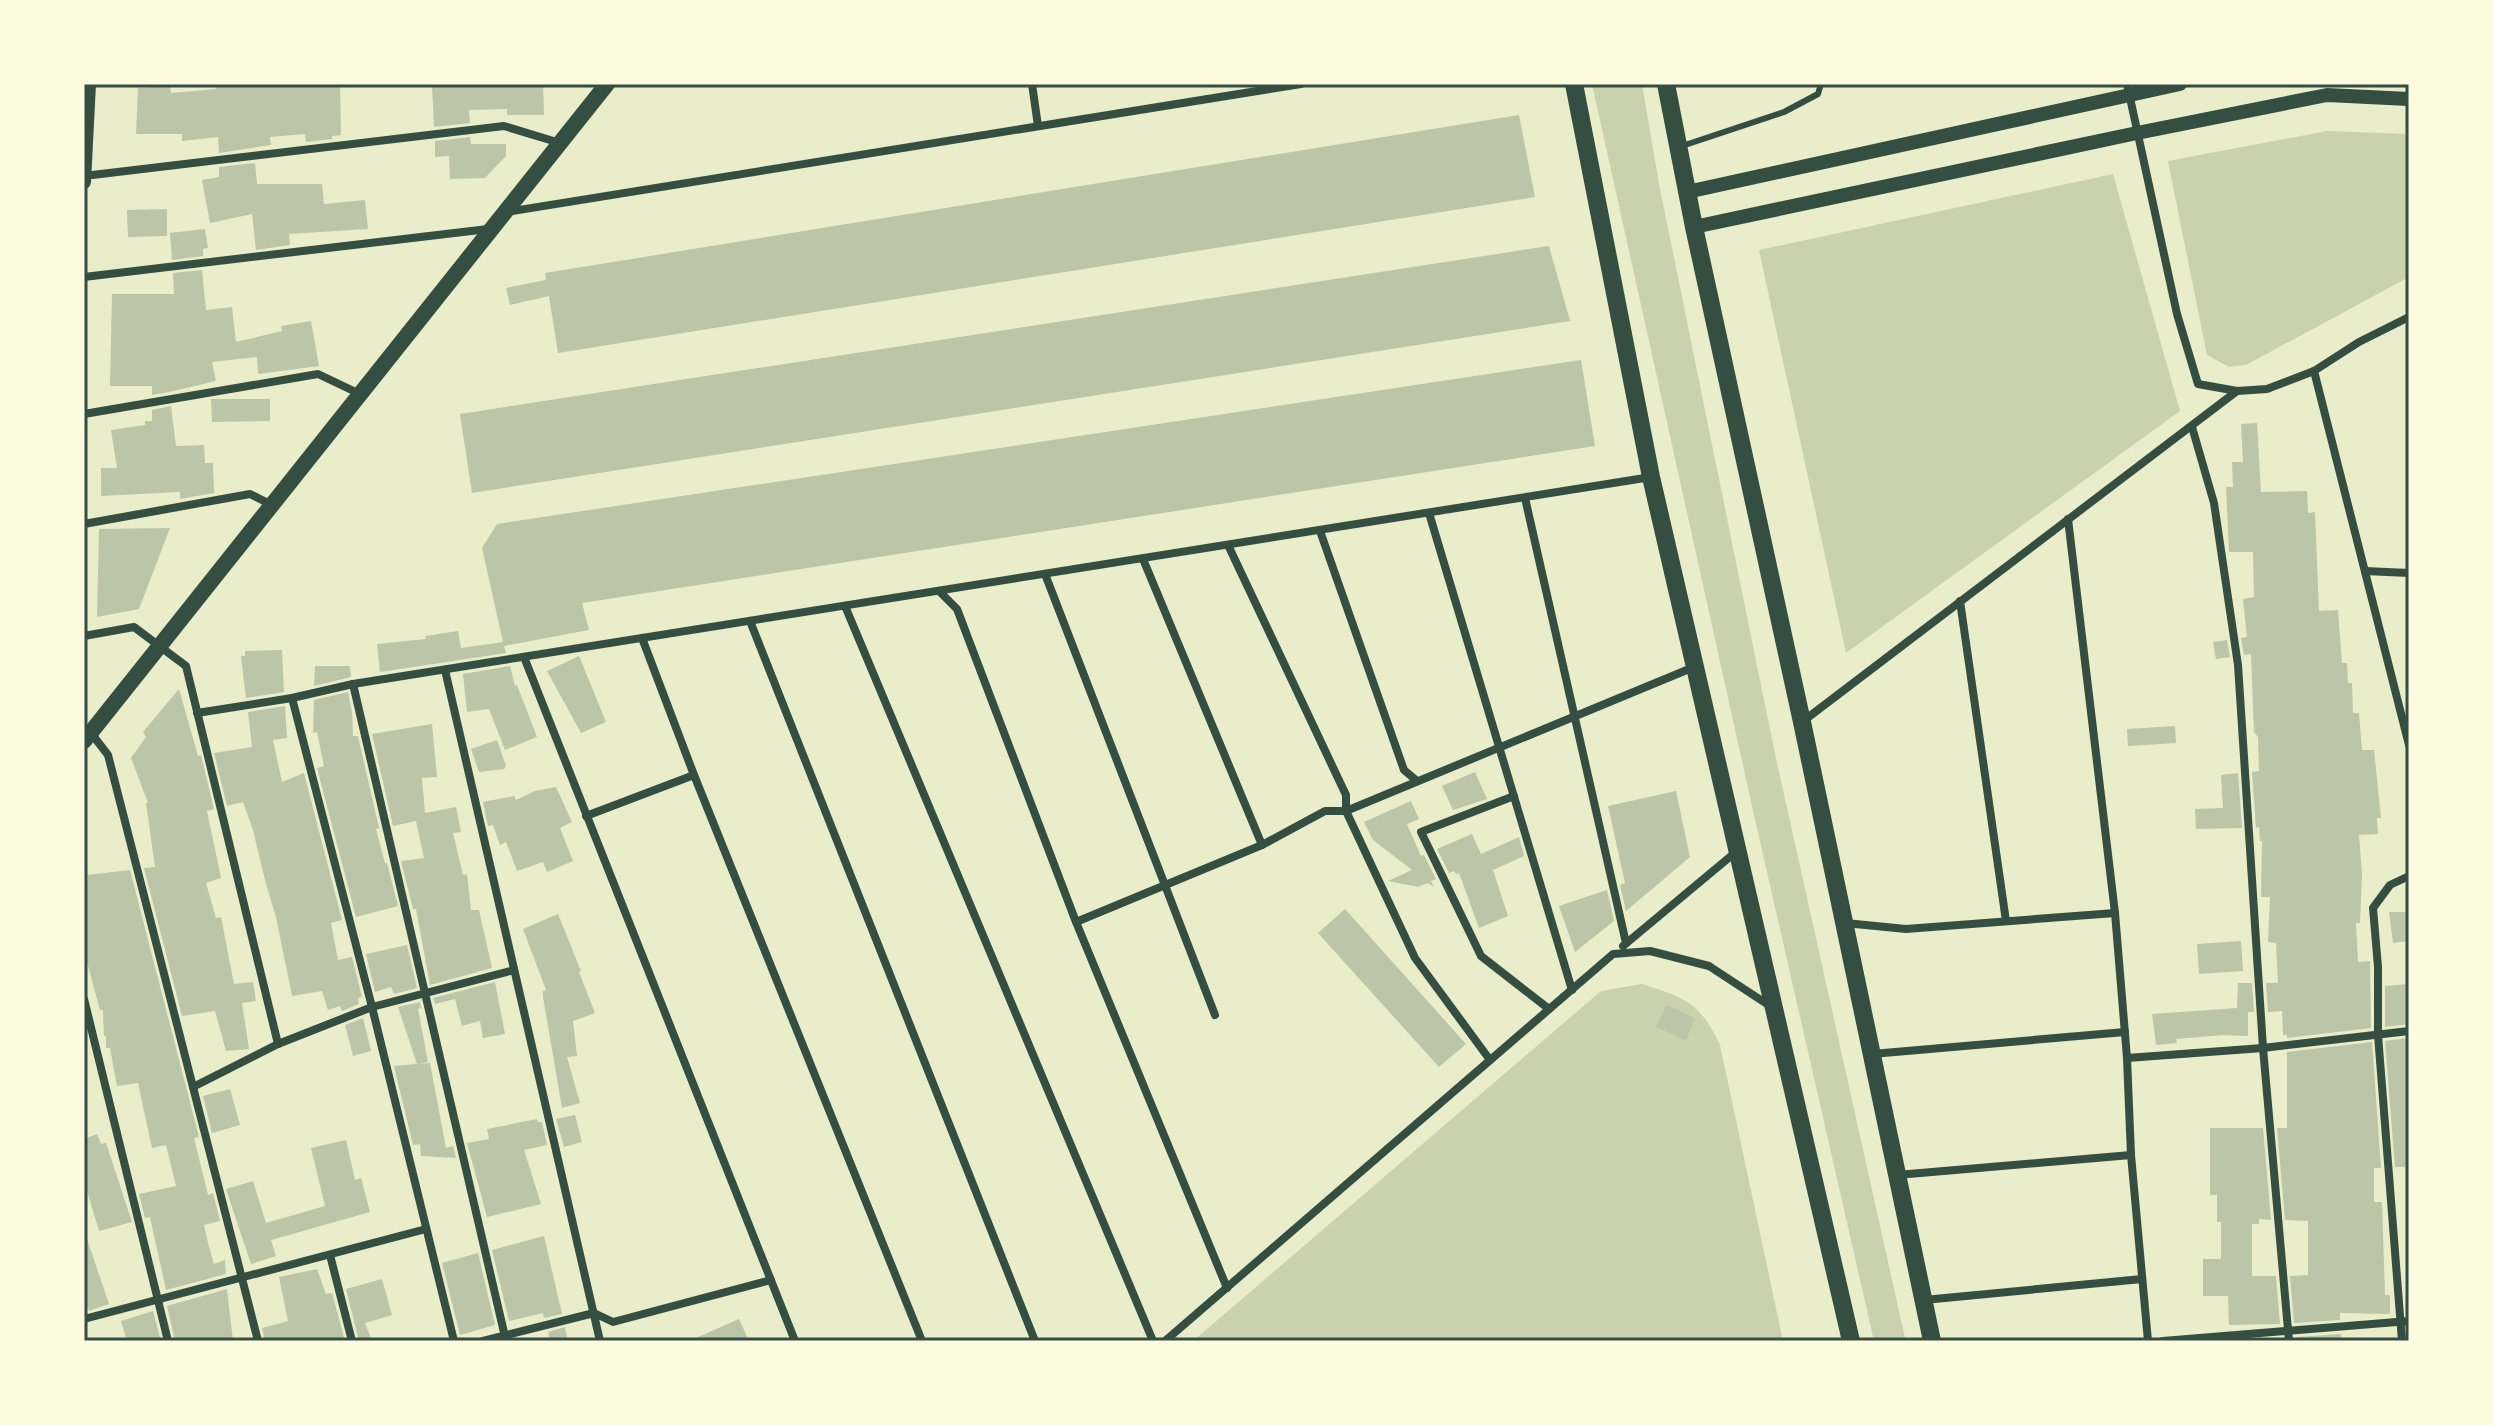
<svg xmlns="http://www.w3.org/2000/svg" width="2493" height="1425" viewBox="0 0 2493 1425" font-family="'Varela Round',sans-serif">
<style>
.green{fill:#cad2ad}
.building{fill:#bcc5a7}
.lines{fill:none;stroke-linecap:round;stroke-linejoin:round}
.service{stroke:#344e41;stroke-width:6}
.minor{stroke:#344e41;stroke-width:8}
.tertiary{stroke:#344e41;stroke-width:14}
.secondary{stroke:#344e41;stroke-width:16}
.trunk{stroke:#344e41;stroke-width:18}
.neatline{fill:none;stroke:#344e41;stroke-width:3}
</style>
<rect width="100%" height="100%" fill="#e9edc9"/>
<!-- green -->
<g class="green">
<polygon points="1592,84 1642,84 1659,184 1775,754 1905,1338 1874,1341 1754,815"/>
<polygon points="2327,131 2409,134 2409,277 2246,365 2229,367 2207,355 2168,161"/>
<polygon points="2113,174 2180,411 1846,653 1759,250"/>
<path d="M 1642,984 C 1685,998 1700,1002 1720,1045 L 1783,1341 L 1193,1341 L 1601,991 Z"/>
</g>
<!-- building -->
<g class="building">
<polygon points="215,84 340,84 341,135 332,136 332,139 306,142 305,134 270,137 271,145 219,153 218,137 182,141 182,134 136,134 138,88 170,86 171,93 216,89"/>
<polygon points="467,84 467,86 543,84 544,115 507,115 507,109 469,110 470,123 434,127 432,86"/>
<polygon points="1519,115 1535,197 558,353 549,296 510,305 506,288 546,280 545,273"/>
<polygon points="470,137 471,144 506,144 506,156 485,178 450,179 449,156 435,157 435,141"/>
<polygon points="255,163 257,184 322,184 324,204 365,200 368,229 289,234 290,245 256,250 252,214 210,223 202,180 219,177 219,167"/>
<polygon points="167,209 167,236 128,237 127,210"/>
<polygon points="205,229 208,248 203,249 203,256 172,260 170,233"/>
<polygon points="1549,246 1570,321 472,493 460,414"/>
<polygon points="202,270 206,310 232,307 236,342 282,331 281,326 311,321 319,366 258,374 257,357 212,362 216,381 169,392 152,395 152,386 110,386 112,294 174,294 173,273"/>
<polygon points="1581,360 1595,446 582,603 589,630 504,646 506,653 380,672 377,644 426,639 425,636 458,631 461,648 503,642 482,548 497,524"/>
<polygon points="211,399 270,399 270,421 212,422"/>
<polygon points="171,406 176,446 204,445 205,463 213,463 214,493 180,499 180,492 101,496 101,468 117,468 111,430 145,425 145,421 152,421 152,410"/>
<polygon points="2257,423 2261,492 2307,491 2308,513 2315,512 2319,611 2338,610 2342,663 2347,663 2348,683 2352,683 2353,713 2359,713 2362,750 2374,750 2381,818 2377,818 2378,834 2359,835 2362,874 2360,923 2356,923 2358,962 2370,961 2371,1028 2287,1038 2287,1035 2283,1035 2282,1011 2268,1012 2266,983 2278,983 2276,943 2268,942 2270,897 2261,897 2262,841 2260,841 2259,827 2256,828 2252,772 2259,771 2258,737 2254,732 2251,654 2244,655 2241,638 2247,637 2243,599 2254,597 2253,552 2229,552 2226,487 2233,487 2232,462 2243,462 2241,424"/>
<polygon points="170,528 139,609 97,617 99,529"/>
<polygon points="2227,640 2230,657 2216,659 2213,642"/>
<polygon points="282,650 284,692 246,698 241,656 245,656 245,651"/>
<polygon points="579,656 606,722 581,733 547,671"/>
<polygon points="315,666 350,666 351,677 314,686"/>
<polygon points="510,666 515,686 517,685 537,737 505,750 489,709 467,712 463,674"/>
<polygon points="179,689 198,756 201,755 214,809 207,811 221,878 206,883 216,918 221,917 234,984 253,982 256,1001 242,1003 249,1049 226,1051 215,1011 182,1016 144,868 155,867 146,803 148,803 131,758 146,737 143,732"/>
<polygon points="348,692 352,712 353,736 358,736 379,828 376,829 385,863 387,863 398,906 356,917 317,768 324,766 317,732 313,733 314,700"/>
<polygon points="285,706 287,738 273,740 282,782 304,773 342,920 331,923 338,960 352,957 362,997 358,998 359,1004 342,1011 340,1006 328,1010 322,991 292,996 276,917 266,884 253,830 243,802 227,806 214,753 252,747 248,712"/>
<polygon points="432,724 437,777 422,778 425,813 456,807 461,832 453,833 463,875 467,874 471,910 479,910 492,968 430,985 416,909 413,909 401,861 424,858 416,821 393,826 372,734"/>
<polygon points="2175,726 2176,743 2128,746 2127,729"/>
<polygon points="497,740 506,766 504,769 479,772 471,749"/>
<polygon points="1475,772 1487,799 1453,810 1442,786"/>
<polygon points="2238,773 2242,828 2196,829 2195,809 2223,808 2221,775"/>
<polygon points="556,787 572,822 560,828 573,861 547,872 543,862 517,871 506,842 500,845 493,825 488,826 483,802 514,796 516,800 535,791"/>
<polygon points="1676,791 1690,857 1626,911 1620,885 1625,883 1608,806"/>
<polygon points="1411,801 1419,819 1407,824 1421,856 1424,855 1436,879 1431,881 1434,887 1428,883 1418,887 1388,881 1412,870 1373,840 1364,822"/>
<polygon points="1472,834 1481,854 1519,837 1524,856 1493,870 1508,916 1479,928 1459,873 1456,874 1454,871 1449,873 1437,849"/>
<polygon points="130,870 199,1137 194,1138 208,1195 213,1193 220,1221 204,1225 208,1243 214,1264 225,1260 226,1274 166,1290 150,1217 145,1218 139,1194 176,1186 166,1145 152,1148 138,1083 117,1086 110,1048 106,1048 106,1036 104,1036 103,1010 100,1010 84,951 84,882 88,881 87,875"/>
<polygon points="1607,890 1614,921 1575,952 1559,906"/>
<polygon points="1345,909 1466,1044 1439,1067 1318,933"/>
<polygon points="2389,912 2409,912 2409,941 2393,943"/>
<polygon points="558,914 581,971 579,972 595,1013 573,1021 577,1056 567,1057 580,1103 562,1108 543,997 543,991 546,990 523,929"/>
<polygon points="2241,941 2243,971 2199,974 2197,944"/>
<polygon points="407,945 417,988 394,994 391,987 375,992 366,954"/>
<polygon points="495,982 505,1034 483,1038 480,1021 462,1026 455,999 435,1004 433,998"/>
<polygon points="2238,983 2252,983 2254,1012 2248,1012 2248,1036 2223,1035 2176,1039 2177,1043 2156,1045 2152,1014 2237,1008"/>
<polygon points="2409,984 2409,1024 2385,1027 2385,986"/>
<polygon points="420,1002 421,1008 418,1009 428,1062 420,1064 430,1063 446,1148 453,1146 456,1158 421,1156 420,1144 413,1145 394,1066 417,1064 398,1007"/>
<polygon points="1666,1005 1695,1018 1686,1040 1656,1027"/>
<polygon points="363,1018 371,1051 353,1056 345,1025"/>
<polygon points="2409,1038 2409,1167 2395,1167 2385,1041"/>
<polygon points="2372,1042 2381,1168 2374,1168 2374,1202 2382,1202 2385,1295 2390,1295 2390,1314 2340,1313 2340,1320 2294,1323 2290,1276 2308,1275 2308,1221 2285,1220 2277,1128 2287,1128 2287,1052"/>
<polygon points="230,1089 240,1125 212,1133 203,1096"/>
<polygon points="575,1115 582,1142 564,1147 556,1119"/>
<polygon points="537,1119 538,1122 542,1122 547,1145 524,1150 541,1204 487,1217 467,1143 489,1139 487,1129"/>
<polygon points="2210,1128 2263,1128 2271,1220 2259,1219 2259,1224 2252,1224 2252,1276 2276,1276 2280,1324 2229,1325 2228,1296 2203,1296 2203,1259 2221,1259 2221,1222 2217,1222 2217,1195 2210,1195"/>
<polygon points="97,1134 101,1144 106,1143 132,1222 99,1231 84,1181 84,1139"/>
<polygon points="346,1140 355,1180 361,1178 370,1212 271,1240 276,1256 251,1264 226,1189 253,1181 266,1223 325,1206 311,1148"/>
<polygon points="544,1236 562,1314 544,1318 543,1313 509,1321 492,1250"/>
<polygon points="87,1239 109,1304 89,1311 84,1297 84,1240"/>
<polygon points="478,1253 495,1325 460,1335 442,1263"/>
<polygon points="317,1269 326,1294 332,1293 345,1341 265,1341 262,1328 288,1321 279,1277"/>
<polygon points="382,1279 392,1315 365,1323 372,1341 359,1341 346,1289"/>
<polygon points="227,1289 233,1341 175,1341 167,1306"/>
<polygon points="153,1311 161,1341 127,1341 121,1321"/>
<polygon points="739,1319 749,1341 689,1341"/>
<polygon points="565,1327 568,1341 550,1341 548,1332"/>
<polygon points="2341,1334 2341,1341 2296,1341 2296,1337"/>
</g>
<g class="lines">
<!-- service -->
<polyline class="service" points="1682,146 1784,112 1818,94 1821,84"/>
<!-- minor -->
<g class="minor">
<polyline points="1032,84 1038,126"/>
<polyline points="2127,84 2177,314 2198,384 2237,391 2267,389 2314,371 2359,342 2409,317"/>
<polyline points="84,176 504,126 560,143"/>
<polyline points="506,212 1301,84"/>
<polyline points="84,277 488,229"/>
<polyline points="2314,371 2409,745"/>
<polyline points="84,414 318,374 360,394"/>
<polyline points="2192,427 2214,503 2238,665 2263,1048 2289,1341"/>
<polyline points="1525,498 1626,943"/>
<polyline points="1429,513 1572,990"/>
<polyline points="2068,519 2115,913 2127,1058 2131,1155 2148,1341"/>
<polyline points="84,524 250,494 272,505"/>
<polyline points="1320,531 1404,770 1417,781"/>
<polyline points="1228,545 1346,795 1346,811 1415,958 1490,1060"/>
<polyline points="1143,559 1262,845"/>
<polyline points="2365,571 2409,573"/>
<polyline points="1045,574 1215,1015"/>
<polyline points="939,591 957,609 1076,922 1227,1288"/>
<polyline points="1960,601 2006,921"/>
<polyline points="845,606 1153,1341"/>
<polyline points="750,621 1035,1341"/>
<polyline points="84,636 134,627 186,666 278,1044"/>
<polyline points="642,638 694,775 922,1341"/>
<polyline points="524,657 795,1341"/>
<polyline points="445,670 600,1341"/>
<polyline points="353,684 506,1341"/>
<polyline points="292,698 372,1007 454,1341"/>
<polyline points="197,713 292,698 353,684 1651,477"/>
<polyline points="1802,722 2237,391"/>
<polyline points="91,733 108,755 258,1341"/>
<polyline points="1514,796 1421,832 1481,956 1549,1009"/>
<polyline points="586,816 694,775"/>
<polyline points="1076,922 1262,845 1325,811 1346,811 1694,667"/>
<polyline points="1845,923 1906,929 2115,913"/>
<polyline points="1623,946 1737,851"/>
<polyline points="84,999 168,1341"/>
<polyline points="1872,1054 2125,1032"/>
<polyline points="2127,1058 2263,1048 2409,1031"/>
<polyline points="193,1087 278,1044 372,1007 514,970"/>
<polyline points="1897,1175 2131,1155"/>
<polyline points="330,1255 352,1341"/>
<polyline points="1924,1300 2142,1279"/>
<polyline points="84,1319 426,1229"/>
<polyline points="483,1341 594,1313 613,1322 771,1280"/>
<polyline points="1165,1341 1613,954 1650,951 1709,966 1770,1006"/>
<polyline points="2163,1341 2409,1321"/>
<polyline points="2402,1341 2378,1035 2378,967 2373,908 2390,885 2409,876"/>
</g>
<!-- tertiary -->
<g class="tertiary">
<polyline points="84,182 89,84"/>
<polyline points="1687,192 2180,84"/>
<polyline points="1694,227 2137,133 2327,95 2409,99"/>
</g>
<!-- secondary -->
<polyline class="secondary" points="84,741 607,84"/>
<!-- trunk -->
<g class="trunk">
<polyline points="1574,84 1651,477 1851,1341"/>
<polyline points="1666,84 1694,227 1802,722 1932,1341"/>
</g>
</g>
<!-- border -->
<rect width="2493" height="1425" fill="none" stroke="#fefae0" stroke-width="172"/>
<rect x="86" y="86" width="2321" height="1253" class="neatline"/>
</svg>
